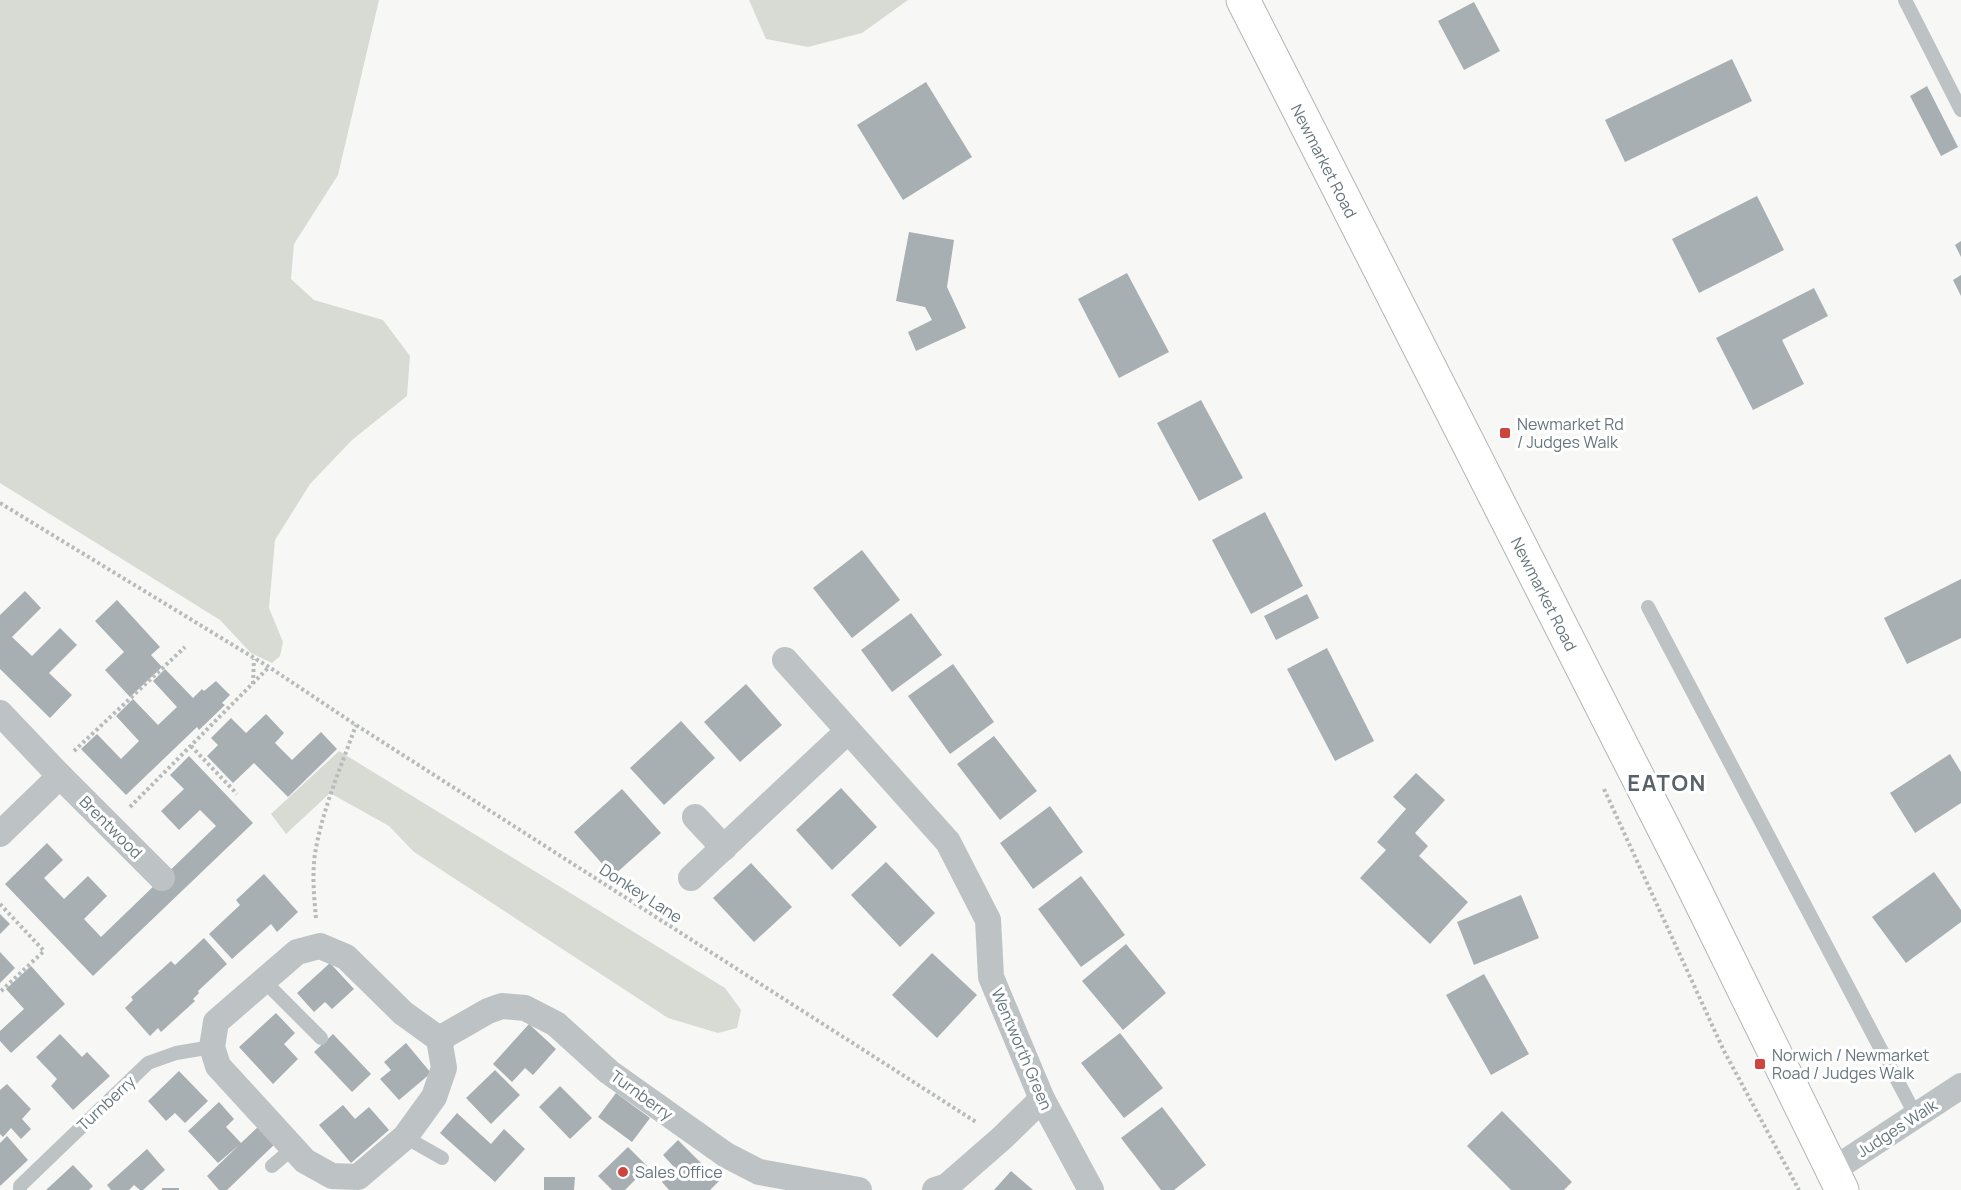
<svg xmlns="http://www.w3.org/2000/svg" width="1961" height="1190" viewBox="0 0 1961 1190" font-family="Manrope,sans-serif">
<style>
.green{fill:#d8dbd4}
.building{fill:#a7afb3}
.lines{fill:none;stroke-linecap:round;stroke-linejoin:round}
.highway-casing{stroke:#b1b5b7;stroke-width:35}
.path{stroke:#b7bbbc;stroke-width:4;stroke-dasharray:3 3;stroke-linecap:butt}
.lane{stroke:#bdc2c4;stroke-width:14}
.street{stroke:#bdc2c4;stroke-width:26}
.highway{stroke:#fff;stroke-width:33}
.poi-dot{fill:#ce453d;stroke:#fff;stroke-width:2}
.labels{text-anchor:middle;stroke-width:6;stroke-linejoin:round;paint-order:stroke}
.street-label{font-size:16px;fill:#66767c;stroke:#fff}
.poi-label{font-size:16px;fill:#66767c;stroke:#fff;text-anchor:start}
.district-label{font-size:22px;font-weight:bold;letter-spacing:1.5px;fill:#576368;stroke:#fff}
</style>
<rect width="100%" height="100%" fill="#f7f7f5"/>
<!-- green -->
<g class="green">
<polygon points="0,0 379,0 338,175 294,244 291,279 314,300 383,320 410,356 407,396 352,440 310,484 275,540 269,608 283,642 280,656 272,663 251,653 220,620 0,483"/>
<polygon points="749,0 908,0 862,33 808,47 766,39"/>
<polygon points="339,751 725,988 741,1010 737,1028 718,1033 668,1018 414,852 389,826 330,793 286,834 271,814"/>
</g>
<!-- building -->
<g class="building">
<polygon points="1474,2 1500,51 1464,70 1438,21"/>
<polygon points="1732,59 1752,101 1625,162 1605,120"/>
<polygon points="926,82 972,157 903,200 857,125"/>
<polygon points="1927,86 1958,147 1941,156 1910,96"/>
<polygon points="1757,196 1784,250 1699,293 1672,239"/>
<polygon points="909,232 954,240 947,287 966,328 916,351 908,332 932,320 925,307 896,301"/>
<polygon points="1961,241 1961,257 1955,245"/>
<polygon points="1127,273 1169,352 1119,378 1078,299"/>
<polygon points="1961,275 1961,296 1953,280"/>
<polygon points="1814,288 1828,316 1782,340 1804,384 1753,410 1716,338"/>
<polygon points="1201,400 1243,478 1199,501 1157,423"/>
<polygon points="1265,512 1303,586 1251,614 1212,540"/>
<polygon points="862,550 900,600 852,638 813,588"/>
<polygon points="1961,579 1961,638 1907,664 1884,618"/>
<polygon points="25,591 41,608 12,637 32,656 60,628 77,645 49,673 72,695 50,718 0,669 0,615"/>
<polygon points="1307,594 1319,618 1276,640 1264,616"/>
<polygon points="117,600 160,647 151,655 162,667 130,697 105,670 124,652 95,621"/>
<polygon points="911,613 942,655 892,692 861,650"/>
<polygon points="1327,648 1374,741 1335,761 1287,669"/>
<polygon points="953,664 994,722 950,754 908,696"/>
<polygon points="165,669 193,698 202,689 204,691 216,681 230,695 222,703 225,705 199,730 197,727 126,795 81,749 97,734 121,759 139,741 116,716 133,699 158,725 177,707 153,681"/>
<polygon points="746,684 782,725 740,762 704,722"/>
<polygon points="266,714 284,733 275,743 292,760 321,732 337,749 288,797 254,763 233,783 207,756 218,745 211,738 231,718 246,733"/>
<polygon points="681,721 715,758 664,805 630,768"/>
<polygon points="994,736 1037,791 1000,820 957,764"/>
<polygon points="1950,754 1961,772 1961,803 1915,833 1890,793"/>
<polygon points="189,756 253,823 93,976 5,884 47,843 63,860 44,878 64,899 88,876 107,896 84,919 101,937 216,826 200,810 179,830 161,811 184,789 170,775"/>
<polygon points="1416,773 1445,800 1415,833 1428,846 1419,856 1468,902 1430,944 1360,878 1386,850 1377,842 1406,809 1393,797"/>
<polygon points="841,788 877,827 832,870 796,830"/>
<polygon points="622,789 661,833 613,876 574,832"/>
<polygon points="1050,806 1083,852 1033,889 1000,843"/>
<polygon points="886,862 935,913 900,947 851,895"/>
<polygon points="751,863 792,907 754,942 713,898"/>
<polygon points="1934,872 1961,910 1961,922 1906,963 1872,917"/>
<polygon points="264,874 298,912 277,932 271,924 232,959 209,934 240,905 236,900"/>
<polygon points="1081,876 1125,935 1081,967 1038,909"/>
<polygon points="1521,895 1539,938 1474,965 1457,922"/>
<polygon points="0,914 10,924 0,934"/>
<polygon points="204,938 227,964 198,991 199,993 193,999 195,1001 161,1032 158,1028 150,1036 125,1008 133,1000 131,997 171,961 175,965"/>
<polygon points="1126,944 1166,993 1123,1030 1082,981"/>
<polygon points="0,952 15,968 0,983"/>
<polygon points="932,953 977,995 937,1038 892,995"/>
<polygon points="330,963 354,989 332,1009 325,1002 314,1012 297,993"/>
<polygon points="31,966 65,1004 11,1053 0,1041 0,1031 24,1009 6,989"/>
<polygon points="1484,974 1529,1054 1491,1075 1446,995"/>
<polygon points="276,1013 295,1033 284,1044 298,1059 273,1084 239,1047"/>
<polygon points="529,1024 556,1049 533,1075 525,1068 512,1082 493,1064"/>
<polygon points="1120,1033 1163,1088 1124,1118 1081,1063"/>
<polygon points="60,1034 82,1057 87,1052 110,1076 73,1110 51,1086 57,1079 36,1057"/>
<polygon points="333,1034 371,1074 352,1092 314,1052"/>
<polygon points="406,1043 431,1073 399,1100 380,1079 391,1070 384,1062"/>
<polygon points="495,1070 520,1095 491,1124 466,1098"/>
<polygon points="179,1071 208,1101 185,1123 175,1113 166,1121 148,1101"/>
<polygon points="7,1084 31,1109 22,1119 31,1129 21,1139 11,1128 3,1137 0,1134 0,1090"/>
<polygon points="560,1086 592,1118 570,1139 539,1107"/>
<polygon points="616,1093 650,1118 632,1142 598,1117"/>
<polygon points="219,1102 234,1119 226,1127 241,1143 259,1126 276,1143 227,1190 219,1190 207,1176 239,1145 218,1163 188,1131"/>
<polygon points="343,1105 355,1119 369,1107 389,1130 351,1163 319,1125"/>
<polygon points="1162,1107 1206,1165 1174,1190 1161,1190 1121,1138"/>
<polygon points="1502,1111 1572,1182 1564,1190 1511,1190 1467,1146"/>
<polygon points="457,1113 491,1144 504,1129 525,1149 495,1182 440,1133"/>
<polygon points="7,1136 28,1160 0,1186 0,1143"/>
<polygon points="678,1140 719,1181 710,1190 669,1190 662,1182 675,1168 663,1155"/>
<polygon points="628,1147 648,1167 625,1190 612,1190 598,1176"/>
<polygon points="147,1149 165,1170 143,1190 140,1190 134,1185 129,1190 111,1190 107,1185"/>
<polygon points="73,1165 93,1186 89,1190 46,1190"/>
<polygon points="1011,1171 1033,1190 994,1190"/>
<polygon points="544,1177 575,1177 574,1190 544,1190"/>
<rect x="162" y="1188" width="17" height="2"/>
</g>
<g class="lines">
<!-- highway casing -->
<g class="highway-casing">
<polyline id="highway" points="1243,0 1689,878 1842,1190"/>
</g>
<!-- path -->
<g class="path">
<polyline points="0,503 269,667 356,725 976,1122"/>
<polyline points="253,684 254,659"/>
<polyline points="191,746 237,794"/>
<polyline points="74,751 185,647"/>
<polyline points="1604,789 1724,1051 1799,1190"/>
<polyline points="130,807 269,667"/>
<polyline points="0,904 44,951 0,992"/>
<path d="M 316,918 C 314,897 312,875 315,854 C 322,810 341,767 356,725"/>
</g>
<!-- lane -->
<g class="lane">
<polyline points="1905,0 1961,110"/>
<polyline points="1648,607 1916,1116"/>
<polyline points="263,980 321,1038"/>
<polyline points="405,1137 442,1158"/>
<polyline points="272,1166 293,1148"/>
<polyline points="20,1190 20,1186 148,1063 176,1053 212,1047"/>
</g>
<!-- street -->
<g class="street">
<polyline points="785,660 948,842 988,920 991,977 1042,1099 1091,1190"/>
<polyline points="0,713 60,776"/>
<polyline points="695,817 724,848"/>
<polyline points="0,834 60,776 162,878"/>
<polyline points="691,878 848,731"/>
<polygon points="320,946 346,957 403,1013 439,1039 444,1068 434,1097 405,1137 358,1177 332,1176 305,1161 218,1066 212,1047 216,1022 297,952"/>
<polyline points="439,1039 488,1011 502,1006 525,1008 556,1024 609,1072 726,1155 759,1172 859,1190"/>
<polyline points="1833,1170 1961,1086"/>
<polyline points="935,1190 947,1186 1002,1138 1042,1099"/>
</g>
<!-- highway -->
<use href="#highway" class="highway"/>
</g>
<!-- markers -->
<g class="poi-dot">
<rect x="1499" y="427" width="12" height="12" rx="3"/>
<rect x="1754" y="1058" width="12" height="12" rx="3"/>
<circle cx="623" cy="1172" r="6"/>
</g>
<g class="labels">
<!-- street labels -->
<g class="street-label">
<text transform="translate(1324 161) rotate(63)" y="6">Newmarket Road</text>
<text transform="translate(1544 594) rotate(63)" y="6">Newmarket Road</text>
<text transform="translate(111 827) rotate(45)" y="6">Brentwood</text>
<text transform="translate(641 893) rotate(33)" y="6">Donkey Lane</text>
<text transform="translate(1022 1049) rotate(67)" y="6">Wentworth Green</text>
<text transform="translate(642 1095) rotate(36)" y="6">Turnberry</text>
<text transform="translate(106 1103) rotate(-43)" y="6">Turnberry</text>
<text transform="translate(1897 1128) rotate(-33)" y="6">Judges Walk</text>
</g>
<!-- poi labels -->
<g class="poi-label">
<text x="1517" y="430">Newmarket Rd<tspan x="1517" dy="18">/ Judges Walk</tspan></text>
<text x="1772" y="1061">Norwich / Newmarket<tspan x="1772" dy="18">Road / Judges Walk</tspan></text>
<text x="635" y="1178">Sales Office</text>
</g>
<!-- district labels -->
<g class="district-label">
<text x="1667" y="791">EATON</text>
</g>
</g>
</svg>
